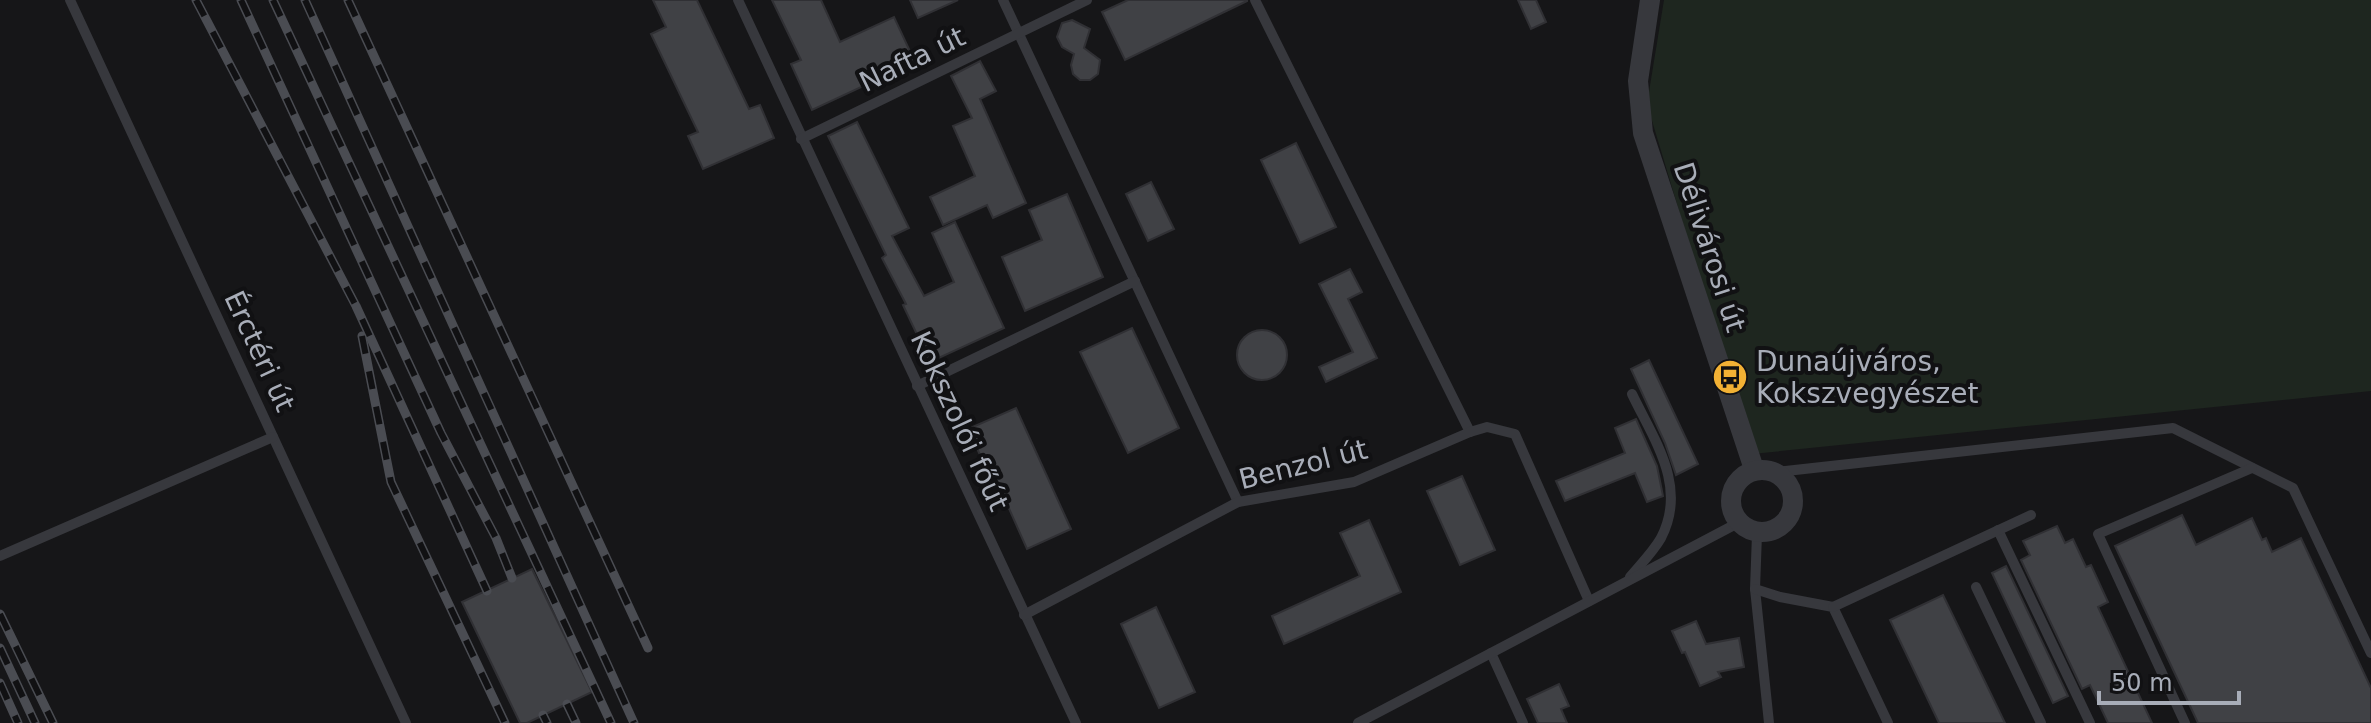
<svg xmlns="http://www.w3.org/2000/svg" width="2371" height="723" viewBox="0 0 2371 723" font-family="'DejaVu Sans',sans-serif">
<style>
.green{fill:#1e261f}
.building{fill:#404145;stroke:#303034;stroke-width:2}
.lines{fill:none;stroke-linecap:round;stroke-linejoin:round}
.service{stroke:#37383d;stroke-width:10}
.minor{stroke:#37383d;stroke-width:20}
.rail-casing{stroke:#4a4c52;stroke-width:9}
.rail{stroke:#111113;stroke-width:6;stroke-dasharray:18;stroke-linecap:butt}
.labels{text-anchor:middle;stroke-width:8;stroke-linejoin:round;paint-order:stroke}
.street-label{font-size:28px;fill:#a8adb8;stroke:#111113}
.poi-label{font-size:28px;fill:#a8adb8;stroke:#111113;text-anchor:start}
</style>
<rect width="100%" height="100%" fill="#161618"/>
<!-- green -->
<polygon class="green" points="1664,0 2371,0 2371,391 1752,454 1647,104"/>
<!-- building -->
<g class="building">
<polygon points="653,0 697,0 749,109 760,105 774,138 703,169 688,136 698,132 651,34 666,27"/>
<polygon points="772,0 821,0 840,42 894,17 915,62 812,110 791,64 801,60"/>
<polygon points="910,0 958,0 918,18"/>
<polygon points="1128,0 1247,0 1247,1 1125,60 1102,12"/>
<polygon points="1518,0 1536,0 1546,22 1531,29"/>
<polygon points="1072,20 1090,29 1084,48 1100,60 1098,74 1090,80 1080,80 1073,74 1071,65 1074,54 1062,47 1057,37 1062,23"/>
<polygon points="980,61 996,91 980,99 1026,203 993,218 987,205 943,225 930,197 975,176 953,126 972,118 951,76"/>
<polygon points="857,122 909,228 892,236 924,296 954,282 932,233 955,222 1004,328 930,362 903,305 906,304 882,258 886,255 828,136"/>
<polygon points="1296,143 1336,227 1300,243 1261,160"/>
<polygon points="1151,182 1174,229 1148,241 1126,194"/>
<polygon points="1067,194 1103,277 1025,311 1002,257 1042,240 1029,210"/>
<polygon points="1350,269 1362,292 1348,299 1377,358 1326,382 1319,367 1353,352 1319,284"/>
<polygon points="1132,328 1179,428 1128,453 1080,352"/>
<circle cx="1262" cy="355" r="25"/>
<polygon points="1649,360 1698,464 1676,475 1665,443 1631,369"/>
<polygon points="1016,408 1071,529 1027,549 1003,495 999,496 968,429"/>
<polygon points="1636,419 1657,466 1663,496 1647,502 1635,473 1565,501 1556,481 1625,453 1615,428"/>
<polygon points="1462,476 1495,550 1460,565 1427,491"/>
<polygon points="2182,515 2196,545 2252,518 2262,540 2266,538 2272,552 2301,538 2371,688 2371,723 2198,723 2115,546"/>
<polygon points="1369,520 1401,592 1284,644 1272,616 1360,576 1340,533"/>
<polygon points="2057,526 2065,543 2073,539 2086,567 2091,565 2108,602 2098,607 2152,723 2108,723 2090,685 2082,689 2021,560 2030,555 2023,541"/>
<polygon points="2006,566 2068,696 2053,703 1992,573"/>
<polygon points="532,569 592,692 527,723 520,723 462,602"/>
<polygon points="1943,595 2005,723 1939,723 1890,620"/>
<polygon points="1156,607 1195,692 1159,708 1121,624"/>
<polygon points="1696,621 1706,644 1739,638 1744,667 1718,672 1721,677 1700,686 1685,652 1682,653 1672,631"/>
<polygon points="1559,684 1569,706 1561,709 1567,723 1538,723 1527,699"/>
</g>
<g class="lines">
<!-- service -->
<g class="service">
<polyline points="70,0 406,723"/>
<polyline points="738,0 1076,723"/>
<polyline points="1003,0 1238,502"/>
<polyline points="1255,0 1470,432"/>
<polyline points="801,139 1087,0"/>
<polyline points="917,386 1135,281"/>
<polyline points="1777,472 2173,428 2293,488 2371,653"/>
<polyline points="1998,530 2090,723"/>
<polyline points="1757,534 1755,589 1769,723"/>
<polyline points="0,556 273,437"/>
<path d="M 1630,577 C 1640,565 1653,552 1661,538 C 1688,486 1654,440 1632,394"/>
<polyline points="1976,587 2041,723"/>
<polyline points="1755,589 1780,597 1833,607 1888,723"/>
<polyline points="1833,607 2031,515"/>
<polyline points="1024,615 1238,502 1354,482 1470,432 1487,427 1515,434 1589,601"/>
<polyline points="1491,653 1523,723"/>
<polyline points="1358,723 1738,523"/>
<polyline points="2185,723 2098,534 2252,468"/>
</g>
<!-- minor -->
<g class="minor">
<polyline points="1650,0 1638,81 1643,133 1754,469"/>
<circle cx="1762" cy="501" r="31"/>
</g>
<!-- rail casing -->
<g class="rail-casing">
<g id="rail">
<polyline points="196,0 356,306 487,591"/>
<polyline points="241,0 441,433 496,538 512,578"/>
<polyline points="273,0 611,723"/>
<polyline points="305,0 634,723"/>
<polyline points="348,0 648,648"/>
<polyline points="362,336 391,482 505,723"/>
<polyline points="0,614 53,723"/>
<polyline points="0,648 35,723"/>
<polyline points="0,683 18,723"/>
<polyline points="567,704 576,723"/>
<polyline points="543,715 547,723"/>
</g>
</g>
<!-- rail -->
<use href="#rail" class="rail"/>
</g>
<!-- icons -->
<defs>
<g id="bus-disc" transform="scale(1.8)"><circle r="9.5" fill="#f2b134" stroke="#111113"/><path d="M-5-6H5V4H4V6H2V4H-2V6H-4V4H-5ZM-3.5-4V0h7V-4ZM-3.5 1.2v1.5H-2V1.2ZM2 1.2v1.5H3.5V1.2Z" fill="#111"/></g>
</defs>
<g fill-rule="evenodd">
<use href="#bus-disc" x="1730" y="377"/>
</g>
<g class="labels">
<!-- street labels -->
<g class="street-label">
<text transform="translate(912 59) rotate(-26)" y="10">Nafta út</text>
<text transform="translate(1710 247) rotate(72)" y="10">Délivárosi út</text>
<text transform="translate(260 351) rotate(65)" y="10">Érctéri út</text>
<text transform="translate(960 421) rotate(65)" y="10">Kokszolói főút</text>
<text transform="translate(1303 464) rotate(-14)" y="10">Benzol út</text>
</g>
<!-- poi labels -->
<g class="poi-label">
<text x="1756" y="371">Dunaújváros,<tspan x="1756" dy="32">Kokszvegyészet</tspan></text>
</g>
</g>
<!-- scale -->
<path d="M2099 691v12h140v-12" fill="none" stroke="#a8adb8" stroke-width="4"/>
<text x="2111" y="691" font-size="24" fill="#a8adb8" stroke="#111113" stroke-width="6" paint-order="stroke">50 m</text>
</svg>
